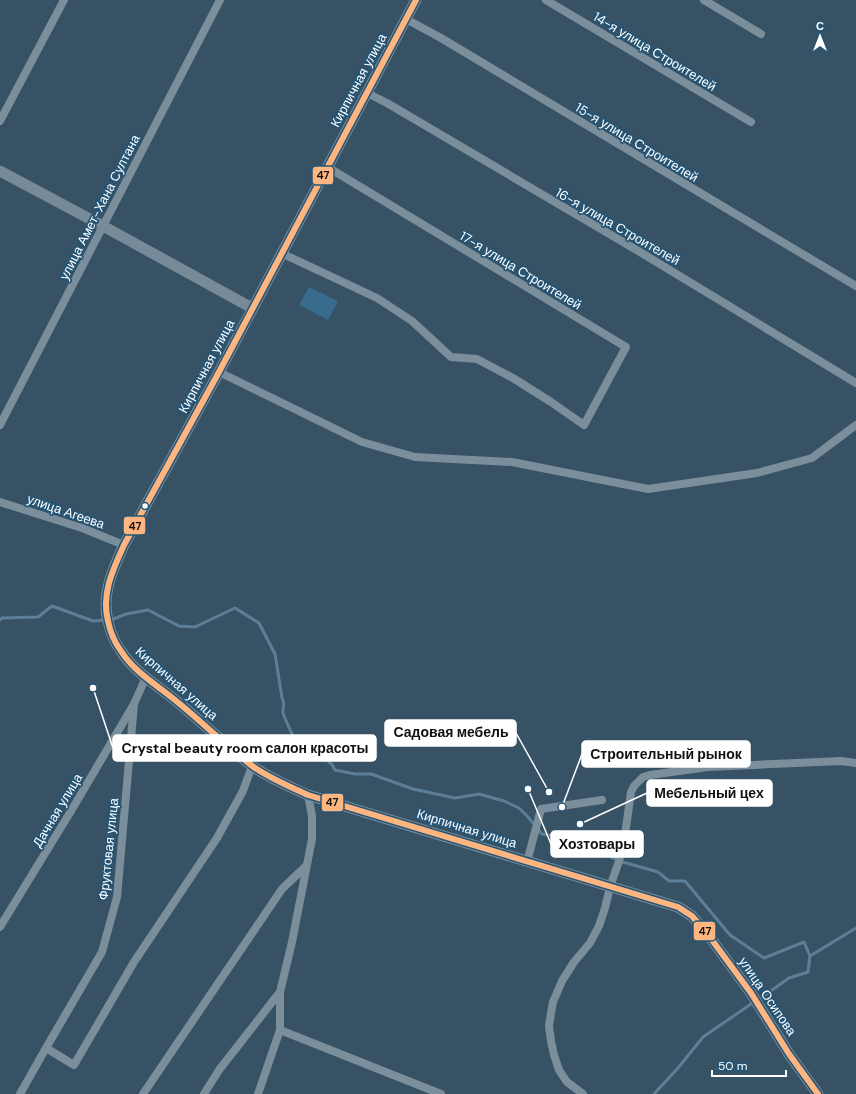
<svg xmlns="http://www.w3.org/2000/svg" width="856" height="1094" viewBox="0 0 856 1094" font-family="'DM Sans',sans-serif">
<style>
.green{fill:#396b8d}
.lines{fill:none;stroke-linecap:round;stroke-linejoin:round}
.stream{stroke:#5c7f97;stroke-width:3}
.street{stroke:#7b8e9b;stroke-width:8}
.secondary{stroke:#778a97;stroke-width:11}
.bus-1-casing{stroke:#255576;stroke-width:9}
.bus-1{stroke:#ffb580;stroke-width:6}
.bus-dot{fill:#fff;stroke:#255576;stroke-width:1.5}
.labels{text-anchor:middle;stroke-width:3.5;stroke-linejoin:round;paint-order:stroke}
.street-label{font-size:13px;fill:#fff;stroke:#255576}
.leader{fill:none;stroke:#fff;stroke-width:1.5}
.callout-dot{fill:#fff;stroke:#255576;stroke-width:1.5}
.callout{fill:#fff;stroke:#fff;stroke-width:1.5}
.callout-label{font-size:14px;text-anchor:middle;font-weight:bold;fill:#111}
.line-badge{stroke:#255576;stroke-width:1.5}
.pale-badge-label{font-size:11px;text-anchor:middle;font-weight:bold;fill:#111}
</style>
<rect width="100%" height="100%" fill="#375264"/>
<!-- green -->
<polygon class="green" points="309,287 338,301 328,320 299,305"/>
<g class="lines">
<!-- stream -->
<g class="stream">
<polyline points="0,620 2,618 38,617 52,606 93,621 105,620"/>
<path d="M 111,620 L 126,614 L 148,610 L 179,626 L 195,627 L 235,608 L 259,623 L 275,654 L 282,698 C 286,706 282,706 283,713 C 284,717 297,745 299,748 C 310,759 328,753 335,770 L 355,774 L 371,774 L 413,789 L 455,798 L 479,794 L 504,801 L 519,808 L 528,817 L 542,834 L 566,838 L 582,843 L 619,861 L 658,872 L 669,881 L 685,881 L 730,935 L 764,958 L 804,942 L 810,956"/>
<polyline points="311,746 317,756"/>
<polyline points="762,997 789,978 808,972 810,956 856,928"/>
<polyline points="654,1094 678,1068 703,1037 751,1004"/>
</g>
<!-- street -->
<g class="street">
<polyline points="546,0 751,122"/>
<polyline points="704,0 761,34"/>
<polyline points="406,19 441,38 856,286"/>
<polyline points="367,93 387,103 645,255 856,383"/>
<polyline points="0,121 64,0"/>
<polyline points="281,253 377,298 412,321 451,357 477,359 513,378 551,402 584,425 626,347 329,168"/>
<polyline points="219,372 362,442 415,457 512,462 648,489 757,473 812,458 856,425"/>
<polyline points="0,425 220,0"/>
<polyline points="0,502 82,528 124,545"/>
<polyline points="527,862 541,809 602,800"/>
<polyline points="0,927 71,811 134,704 146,677"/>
<polyline points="280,1030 441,1094"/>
<polyline points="46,1048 74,1065 134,962 217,838 243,791 252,766"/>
<polyline points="20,1094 46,1048 102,952 117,897 134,704"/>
<polyline points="143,1094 282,889 305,867"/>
<polyline points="204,1094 219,1070 280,992"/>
<polyline points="258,1094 280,1030 280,992 292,942 312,839 312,816 308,795"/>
<polyline points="583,1094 567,1082 559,1070 554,1055 551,1041 549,1026 551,1013 553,1002 562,981 574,962 590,943 599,926 605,908 610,887 619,861 625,835 631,792 634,786 643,777 650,775 708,767 841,761 856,763"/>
</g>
<!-- secondary -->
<g class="secondary">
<path d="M 416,0 L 219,372 L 124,545 C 113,569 101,594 108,621 C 110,631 115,643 121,651 C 134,672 157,685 175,700 C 201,721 225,745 251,765 C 268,778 289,786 308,795 L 678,907 L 692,916 L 709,936 L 751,993 L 789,1054 L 818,1094"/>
<polyline points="0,171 103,226 252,308"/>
</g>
<!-- bus-1 casing -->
<g class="bus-1-casing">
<path id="bus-1" d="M 416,0 L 219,372 L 124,545 C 113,569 101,594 108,621 C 110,631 115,643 121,651 C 134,672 157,685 175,700 C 201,721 225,745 251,765 C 268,778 289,786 308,795 L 678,907 L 692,916 L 709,936 L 751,993 L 789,1054 L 818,1094"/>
</g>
<!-- bus-1 -->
<use href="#bus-1" class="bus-1"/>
</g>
<!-- markers -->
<circle class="bus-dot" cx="145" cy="506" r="3.5"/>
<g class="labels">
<!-- street labels -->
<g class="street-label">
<text transform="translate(655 51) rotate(31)" y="5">14-я улица Строителей</text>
<text transform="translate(358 80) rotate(-62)" y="5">Кирпичная улица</text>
<text transform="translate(637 142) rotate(31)" y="5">15-я улица Строителей</text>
<text transform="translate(99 207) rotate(-63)" y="5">улица Амет-Хана Султана</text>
<text transform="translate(618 226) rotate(30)" y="5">16-я улица Строителей</text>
<text transform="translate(521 270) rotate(31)" y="5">17-я улица Строителей</text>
<text transform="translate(206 366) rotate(-62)" y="5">Кирпичная улица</text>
<text transform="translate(66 511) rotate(19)" y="5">улица Агеева</text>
<text transform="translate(177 683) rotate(41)" y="5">Кирпичная улица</text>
<text transform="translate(57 810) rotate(-59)" y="5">Дачная улица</text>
<text transform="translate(467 828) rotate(17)" y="5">Кирпичная улица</text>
<text transform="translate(108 849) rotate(-84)" y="5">Фруктовая улица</text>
<text transform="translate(768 996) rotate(56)" y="5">улица Осипова</text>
</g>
</g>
<!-- callouts -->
<path class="leader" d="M549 792L516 733M93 688L113 748M562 807L582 754M580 824L647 793M528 789L551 844"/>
<g class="callout-dot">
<circle cx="549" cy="792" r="4"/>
<circle cx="93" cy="688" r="4"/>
<circle cx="562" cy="807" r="4"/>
<circle cx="580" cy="824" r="4"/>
<circle cx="528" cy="789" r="4"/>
</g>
<g class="callout">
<rect x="385" y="720" width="131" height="26" rx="4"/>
<rect x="113" y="735" width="263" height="26" rx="4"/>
<rect x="582" y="741" width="168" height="26" rx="4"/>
<rect x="647" y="780" width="125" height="26" rx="4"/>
<rect x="551" y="831" width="92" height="26" rx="4"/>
</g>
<g class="callout-label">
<text x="451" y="737">Садовая мебель</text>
<text x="245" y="753">Crystal beauty room салон красоты</text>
<text x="666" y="759">Строительный рынок</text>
<text x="709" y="798">Мебельный цех</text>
<text x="597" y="849">Хозтовары</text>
</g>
<g class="line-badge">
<rect x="312" y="166" width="22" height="19" rx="4" fill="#ffb580"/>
<rect x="123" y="516" width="23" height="19" rx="4" fill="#ffb580"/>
<rect x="321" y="793" width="23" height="19" rx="4" fill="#ffb580"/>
<rect x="693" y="921" width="23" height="20" rx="4" fill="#ffb580"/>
</g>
<g class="pale-badge-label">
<text x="323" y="179">47</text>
<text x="135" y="530">47</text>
<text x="332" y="806">47</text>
<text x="705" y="935">47</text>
</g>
<!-- north arrow -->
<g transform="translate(820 36)" stroke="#255576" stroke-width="3" paint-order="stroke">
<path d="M0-3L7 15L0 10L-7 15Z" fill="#ffffff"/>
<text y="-6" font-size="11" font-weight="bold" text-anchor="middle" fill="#ffffff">С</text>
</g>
<!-- scale -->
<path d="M712 1070v6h74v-6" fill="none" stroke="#ffffff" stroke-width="2"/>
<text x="718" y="1070" font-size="12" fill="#ffffff" stroke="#255576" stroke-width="3" paint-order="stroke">50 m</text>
</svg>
